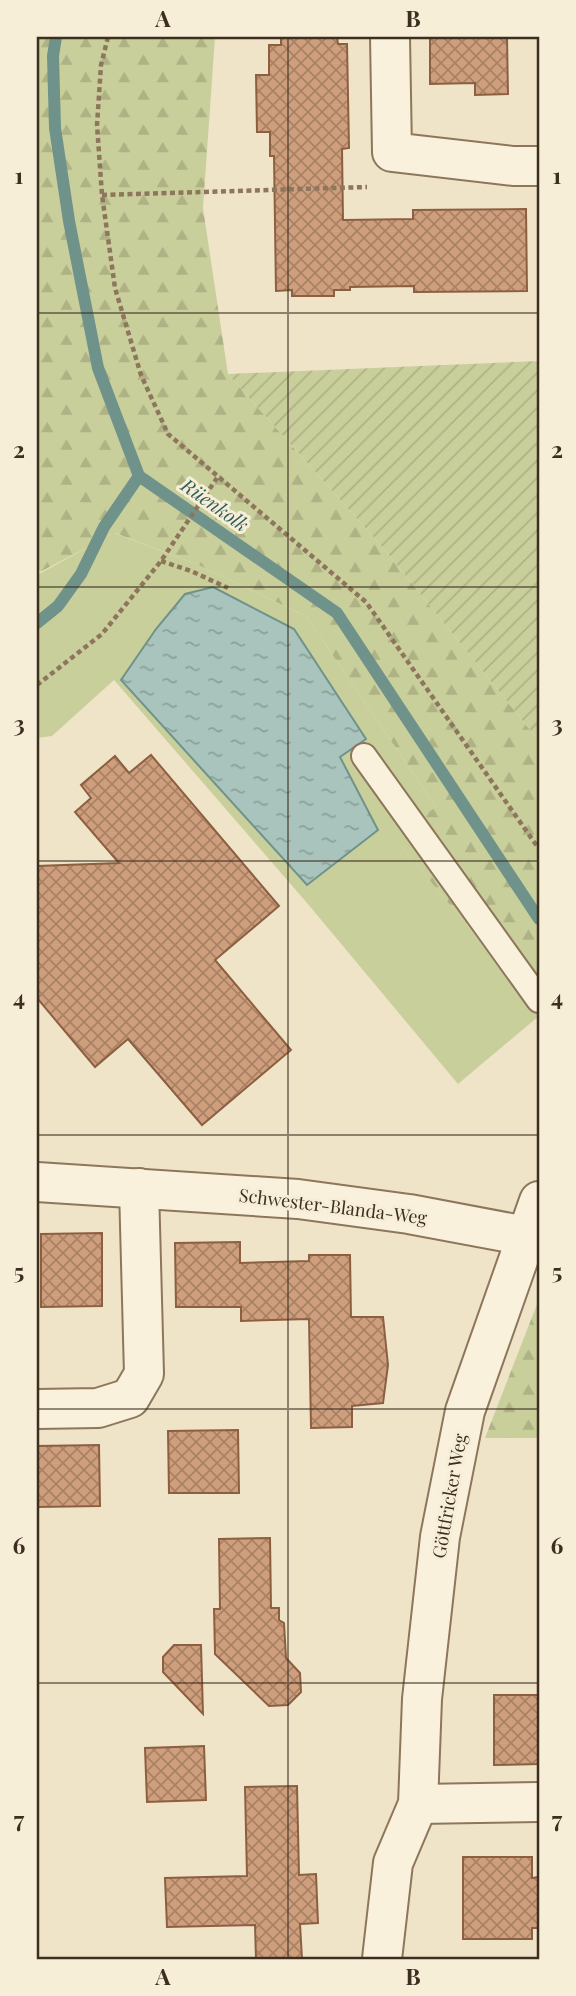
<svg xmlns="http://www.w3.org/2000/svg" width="576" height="1996" viewBox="0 0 576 1996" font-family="'Playfair Display',serif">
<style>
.grass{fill:#c9cf9b}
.forest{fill:url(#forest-firs)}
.garden{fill:url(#garden-furrows)}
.water{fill:url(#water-ripples);stroke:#6f938a;stroke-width:2}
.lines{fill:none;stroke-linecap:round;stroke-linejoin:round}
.stream{stroke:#6f938a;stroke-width:12}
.building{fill:url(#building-cross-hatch);stroke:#8d5f41;stroke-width:2}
.service-casing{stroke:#8d765c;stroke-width:28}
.minor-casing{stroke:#8d765c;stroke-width:42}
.path{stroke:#8d765c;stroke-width:4.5;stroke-dasharray:5 3.5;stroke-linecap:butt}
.service{stroke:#faf1dc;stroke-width:24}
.minor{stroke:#faf1dc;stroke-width:38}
.grid{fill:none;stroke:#3d2e20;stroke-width:2;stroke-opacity:0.55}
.labels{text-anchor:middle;stroke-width:6;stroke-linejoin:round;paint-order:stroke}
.street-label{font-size:18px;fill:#3d2e20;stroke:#f7eed8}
.water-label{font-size:19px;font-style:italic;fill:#2f5d5a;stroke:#f7eed8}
.neatline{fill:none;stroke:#3d2e20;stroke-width:2.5}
.grid-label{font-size:23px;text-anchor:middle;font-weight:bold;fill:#3d2e20}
</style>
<defs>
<pattern id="forest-firs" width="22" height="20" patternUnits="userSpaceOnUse" patternTransform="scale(1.75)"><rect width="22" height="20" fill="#c9cf9b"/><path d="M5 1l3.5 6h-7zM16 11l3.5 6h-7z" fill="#aeb285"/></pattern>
<pattern id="garden-furrows" width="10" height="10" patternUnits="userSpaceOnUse" patternTransform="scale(1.75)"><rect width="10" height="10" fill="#c9cf9b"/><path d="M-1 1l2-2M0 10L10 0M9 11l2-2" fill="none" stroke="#aeb285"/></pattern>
<pattern id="water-ripples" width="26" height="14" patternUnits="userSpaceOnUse" patternTransform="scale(1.75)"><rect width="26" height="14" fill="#a9c4bc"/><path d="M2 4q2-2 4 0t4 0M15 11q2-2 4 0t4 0" fill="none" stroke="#8ba098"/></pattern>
<pattern id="building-cross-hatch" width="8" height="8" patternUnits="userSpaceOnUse" patternTransform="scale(1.75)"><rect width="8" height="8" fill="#cf9f7d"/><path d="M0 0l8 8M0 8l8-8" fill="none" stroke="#a98266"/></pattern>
</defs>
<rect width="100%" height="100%" fill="#f0e4c8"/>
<!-- grass -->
<polygon class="grass" points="114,533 196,564 306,616 436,807 394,837 539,1013 539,1016 458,1084 307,903 114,680 52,736 37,738 37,575"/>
<!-- forest -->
<g class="forest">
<polygon points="37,37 215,37 203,208 228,374 384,549 539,741 539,1013 393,836 436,807 306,616 196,564 115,533 40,572 37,567"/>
<polygon points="539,1299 539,1438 485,1438"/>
</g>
<!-- garden -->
<polygon class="garden" points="539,361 539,741 384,549 228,374"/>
<!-- water -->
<polygon class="water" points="213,587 294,629 366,739 340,757 378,830 307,885 121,680 156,629 185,594"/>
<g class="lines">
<!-- stream -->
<g class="stream">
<polyline points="56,37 53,56 55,128 69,221 98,368 139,476 337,613 539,919"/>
<polyline points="37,623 58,606 81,574 104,527 139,476"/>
</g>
</g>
<!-- building -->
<g class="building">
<polygon points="281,37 337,37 338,44 347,44 349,148 342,149 343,220 413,219 413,210 526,209 527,291 414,292 414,286 350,287 350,290 334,290 334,296 292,296 292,290 276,291 274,156 270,156 270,132 257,132 256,75 269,75 269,45 281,45"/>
<polygon points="430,37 507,37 508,94 475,95 475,83 430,84"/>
<polygon points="151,755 279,906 215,960 291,1050 202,1125 128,1039 95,1067 37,998 37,866 119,863 75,812 91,798 81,785 115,756 129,773"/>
<polygon points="102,1233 102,1306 41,1307 41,1234"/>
<polygon points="240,1242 240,1263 309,1261 309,1255 350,1255 351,1317 383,1317 388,1365 383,1403 352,1406 352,1427 311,1428 309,1319 241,1321 241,1307 176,1307 175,1243"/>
<polygon points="238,1430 239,1493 169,1493 168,1431"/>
<polygon points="99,1445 100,1506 37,1507 37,1446"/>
<polygon points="270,1538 271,1608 279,1608 279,1620 284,1623 286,1658 300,1673 301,1692 288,1705 269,1706 215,1654 214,1609 220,1609 219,1539"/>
<polygon points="174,1645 201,1645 203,1714 163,1672 163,1657"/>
<polygon points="494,1695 539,1695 539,1764 494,1765"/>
<polygon points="204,1746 206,1800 147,1802 145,1748"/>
<polygon points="297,1786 299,1875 316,1874 318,1923 300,1924 302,1959 256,1959 255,1925 167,1927 165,1878 247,1876 245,1787"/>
<polygon points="463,1857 532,1857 532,1878 539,1877 539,1928 532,1928 532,1939 463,1939"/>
</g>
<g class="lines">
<!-- service casing -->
<g class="service-casing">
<polyline id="service" points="364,756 539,1000"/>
</g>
<!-- minor casing -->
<g class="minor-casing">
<g id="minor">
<polyline points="390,37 392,152 513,166 539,166"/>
<polyline points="37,1182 298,1199 409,1214 526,1236"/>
<polyline points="37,1409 98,1408 130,1398 144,1374 139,1188"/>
<polyline points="418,1804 539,1802"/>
<polyline points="382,1959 393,1863 418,1804 422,1699 440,1537 465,1411 539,1201"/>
</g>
</g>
<!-- path -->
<g class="path">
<polyline points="108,37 101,65 97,125 102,195 115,288 141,375 168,434 366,602 539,849"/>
<polyline points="102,195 367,187"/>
<polyline points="161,561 191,571 228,588"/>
<polyline points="37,685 102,634 161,561 217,478"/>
</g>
<!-- service -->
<use href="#service" class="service"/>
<!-- minor -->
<use href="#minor" class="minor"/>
</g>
<!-- grid -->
<path class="grid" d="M 288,37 L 288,1959M 37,313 L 539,313M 37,587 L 539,587M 37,861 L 539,861M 37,1135 L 539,1135M 37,1409 L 539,1409M 37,1683 L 539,1683"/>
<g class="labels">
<!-- street labels -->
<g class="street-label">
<text transform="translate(333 1207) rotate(7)" y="6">Schwester-Blanda-Weg</text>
<text transform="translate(450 1496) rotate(-80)" y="6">Göttfricker Weg</text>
</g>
<!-- water labels -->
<g class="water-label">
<text transform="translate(215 505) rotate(35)" y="7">Rüenkolk</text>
</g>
</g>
<!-- border -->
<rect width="576" height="1996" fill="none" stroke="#f7eed8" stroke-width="77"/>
<rect x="38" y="38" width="500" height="1920" class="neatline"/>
<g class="grid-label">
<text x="163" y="27">A</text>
<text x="413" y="27">B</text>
<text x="19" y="184">1</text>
<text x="557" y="184">1</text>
<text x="19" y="458">2</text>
<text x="557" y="458">2</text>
<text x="19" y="732">3</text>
<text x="557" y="732">3</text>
<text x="19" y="1006">4</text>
<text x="557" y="1006">4</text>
<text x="19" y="1280">5</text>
<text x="557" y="1280">5</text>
<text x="19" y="1554">6</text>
<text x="557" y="1554">6</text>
<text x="19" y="1828">7</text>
<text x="557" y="1828">7</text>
<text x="163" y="1985">A</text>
<text x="413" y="1985">B</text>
</g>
</svg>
